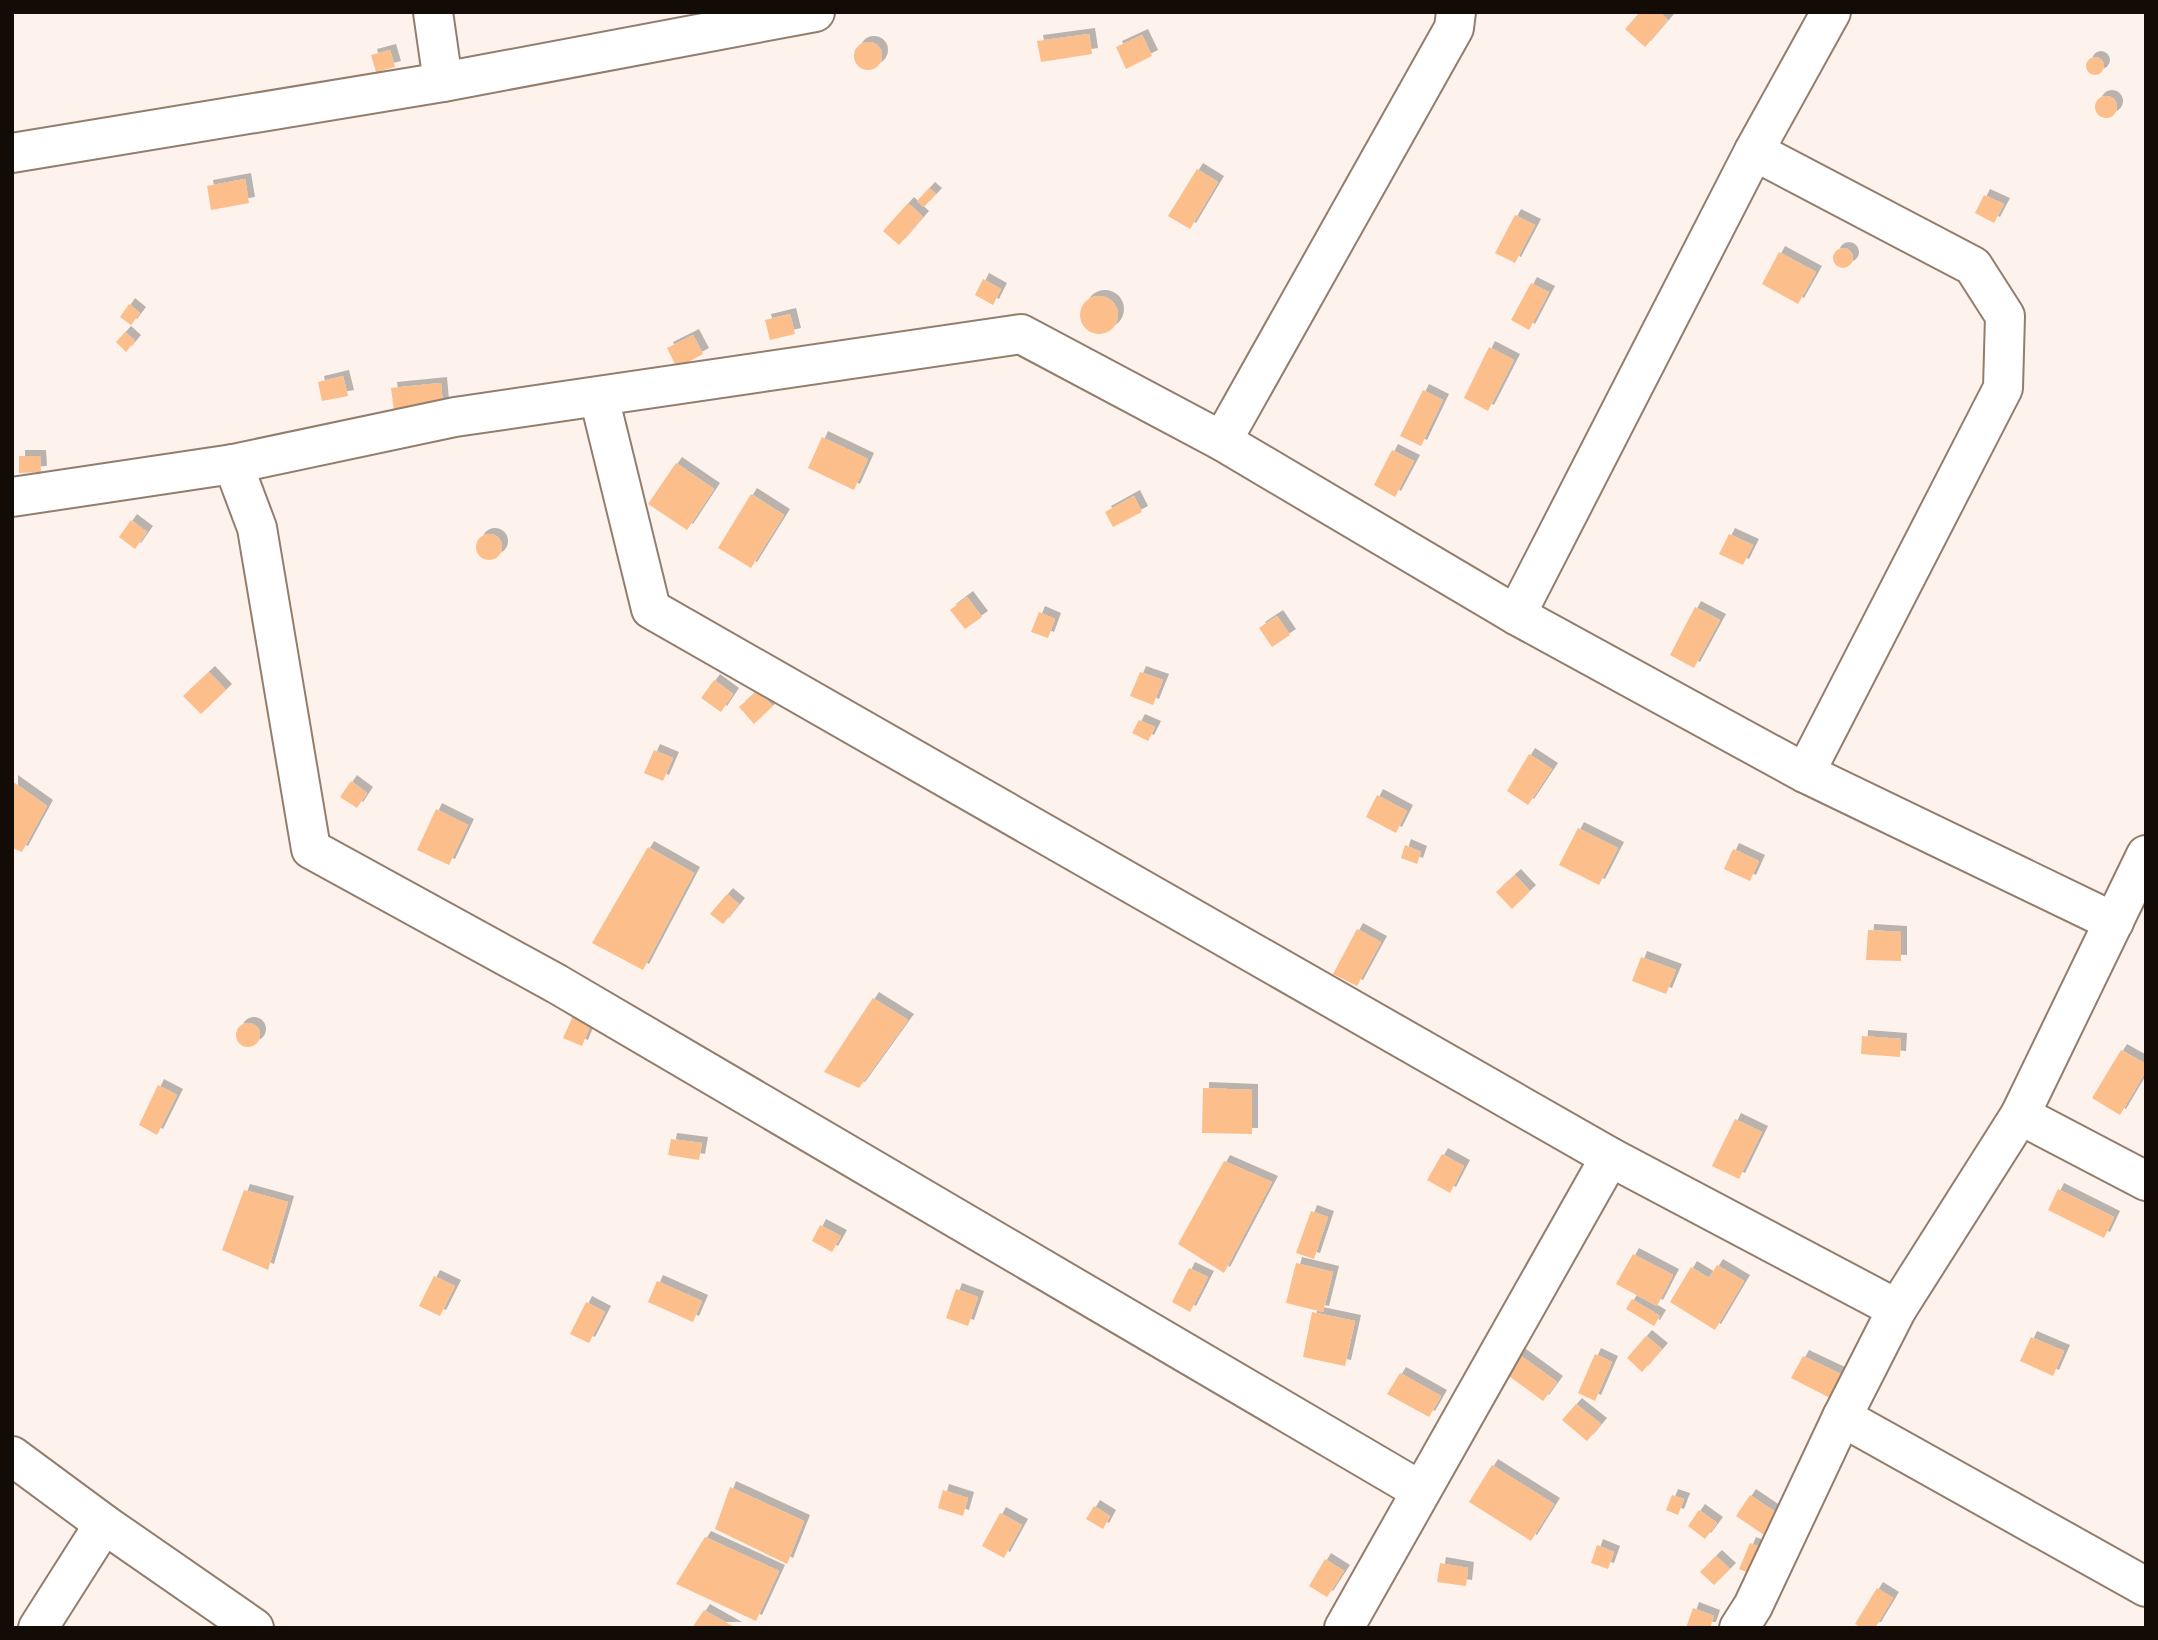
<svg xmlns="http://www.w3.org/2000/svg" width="2158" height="1640" viewBox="0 0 2158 1640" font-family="'DM Sans',sans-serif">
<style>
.building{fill:#fcbe8a;filter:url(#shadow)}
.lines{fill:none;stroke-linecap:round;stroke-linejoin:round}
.minor-casing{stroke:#937d6c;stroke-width:42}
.tertiary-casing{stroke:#937d6c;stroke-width:42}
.minor{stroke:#fff;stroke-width:38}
.tertiary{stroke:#fff;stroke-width:38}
</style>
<defs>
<filter id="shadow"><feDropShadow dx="6" dy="-6" stdDeviation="0" flood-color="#0004"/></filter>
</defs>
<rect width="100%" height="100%" fill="#fdf3ec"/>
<!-- building -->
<g class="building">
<polygon points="1640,12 1659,12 1668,20 1645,47 1625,29"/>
<polygon points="1089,34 1092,54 1041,62 1037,41"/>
<polygon points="1142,35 1152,56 1126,69 1116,47"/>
<circle cx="868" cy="56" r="14"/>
<polygon points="390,50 395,67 376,72 371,55"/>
<circle cx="2095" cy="66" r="9"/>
<circle cx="2106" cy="107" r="11"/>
<polygon points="1197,169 1218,182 1190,229 1168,216"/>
<polygon points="245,179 249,203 211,210 207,186"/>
<polygon points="929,188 936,194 924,207 917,201"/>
<polygon points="1984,195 2004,204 1994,223 1975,213"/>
<polygon points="908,203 923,217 899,245 883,231"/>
<polygon points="1515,215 1535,225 1515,263 1495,253"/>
<circle cx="1843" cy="258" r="10"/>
<polygon points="1779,252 1816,272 1798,304 1762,284"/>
<polygon points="983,279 1001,289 993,305 975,295"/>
<polygon points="1531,283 1549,292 1529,330 1511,320"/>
<circle cx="1099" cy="315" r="19"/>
<polygon points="129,304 140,313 131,325 120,317"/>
<polygon points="790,314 795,334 770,340 765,320"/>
<polygon points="125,332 135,341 126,352 116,342"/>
<polygon points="693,335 703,354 677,368 667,348"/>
<polygon points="1489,347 1514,360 1488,411 1464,398"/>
<polygon points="343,376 348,396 322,401 318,382"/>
<polygon points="441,383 443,406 394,411 391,388"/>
<polygon points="1423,390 1443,400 1421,446 1400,436"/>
<polygon points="822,437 868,459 854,490 808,468"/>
<polygon points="1392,450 1414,461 1395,497 1374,485"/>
<polygon points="19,456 40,456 41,472 19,473"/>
<polygon points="676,463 714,489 687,530 648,504"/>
<polygon points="751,494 784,515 751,568 718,548"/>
<polygon points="1134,496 1142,512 1113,527 1105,512"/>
<polygon points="131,520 147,532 135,549 119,537"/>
<polygon points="1729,534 1753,545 1743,565 1719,554"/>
<circle cx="489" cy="547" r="13"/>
<polygon points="967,597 982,617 965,629 950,610"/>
<polygon points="1695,607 1720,620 1694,668 1670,655"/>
<polygon points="1039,612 1055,619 1048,638 1031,632"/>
<polygon points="1277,616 1290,635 1272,647 1259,628"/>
<polygon points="209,672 226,690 201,714 183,696"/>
<polygon points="1140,672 1163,680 1153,705 1130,696"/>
<polygon points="714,680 733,694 721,712 701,698"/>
<polygon points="757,691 773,706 754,724 739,707"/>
<polygon points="1139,720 1155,727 1148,741 1132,733"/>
<polygon points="654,750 673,758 663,781 644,773"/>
<polygon points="1529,754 1552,769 1528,805 1507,791"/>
<polygon points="12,781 47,806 22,852 12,848"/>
<polygon points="351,781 367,793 357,808 340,797"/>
<polygon points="1377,795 1407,811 1396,833 1366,817"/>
<polygon points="436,809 468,825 449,865 417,850"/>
<polygon points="1578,828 1618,848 1599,885 1559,865"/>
<polygon points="1405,845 1421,852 1417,864 1401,858"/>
<polygon points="648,847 694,873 643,970 592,943"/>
<polygon points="1733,849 1759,861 1750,881 1724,869"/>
<polygon points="1515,875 1530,891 1512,909 1496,892"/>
<polygon points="727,894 739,904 723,924 710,914"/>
<polygon points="1357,929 1381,942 1357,986 1333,974"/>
<polygon points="1868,930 1901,932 1901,961 1866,960"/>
<polygon points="1641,957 1676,970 1666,994 1632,981"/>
<polygon points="873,998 908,1020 859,1088 824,1072"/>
<polygon points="578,1005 596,1012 582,1046 563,1038"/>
<circle cx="248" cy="1035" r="12"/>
<polygon points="1862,1036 1901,1039 1900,1057 1861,1054"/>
<polygon points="2121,1050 2146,1064 2146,1071 2120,1115 2092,1098"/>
<polygon points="158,1085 177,1095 157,1135 139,1125"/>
<polygon points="1203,1088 1252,1090 1252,1134 1202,1133"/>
<polygon points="1735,1119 1762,1132 1739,1179 1712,1166"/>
<polygon points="671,1139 702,1143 699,1160 668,1155"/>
<polygon points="1442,1154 1464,1166 1450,1193 1427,1180"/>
<polygon points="1224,1161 1272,1182 1224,1273 1178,1244"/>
<polygon points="2058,1189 2114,1217 2104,1238 2048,1210"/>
<polygon points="244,1190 288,1202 268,1270 222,1250"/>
<polygon points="1311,1211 1328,1217 1314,1259 1296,1253"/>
<polygon points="820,1225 841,1236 832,1252 812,1241"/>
<polygon points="1633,1254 1673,1275 1657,1306 1616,1284"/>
<polygon points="1296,1263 1333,1272 1323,1312 1286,1303"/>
<polygon points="1717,1265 1744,1281 1715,1330 1670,1302 1691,1267 1709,1278"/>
<polygon points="1189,1268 1208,1277 1190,1312 1172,1302"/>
<polygon points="434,1276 455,1286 440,1316 419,1306"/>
<polygon points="657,1281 702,1301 693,1322 648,1302"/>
<polygon points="956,1289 978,1297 968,1326 946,1318"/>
<polygon points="1632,1299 1660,1316 1654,1326 1626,1309"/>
<polygon points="586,1302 605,1312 589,1343 570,1334"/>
<polygon points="1312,1312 1355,1321 1345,1366 1303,1357"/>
<polygon points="1646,1336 1662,1349 1642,1372 1627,1358"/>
<polygon points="2031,1337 2064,1351 2053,1376 2020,1361"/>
<polygon points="1595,1354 1612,1362 1595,1401 1578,1393"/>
<polygon points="1520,1355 1557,1382 1543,1401 1506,1374"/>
<polygon points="1803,1356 1841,1374 1830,1398 1791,1378"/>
<polygon points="1400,1373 1441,1396 1429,1417 1387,1394"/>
<polygon points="1576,1404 1601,1424 1587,1441 1562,1420"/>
<polygon points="1492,1465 1554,1504 1531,1541 1469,1502"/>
<polygon points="730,1487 804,1521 787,1564 715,1529"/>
<polygon points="943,1490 968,1498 963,1516 938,1508"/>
<polygon points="1672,1495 1684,1499 1678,1515 1666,1510"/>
<polygon points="1750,1495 1781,1516 1767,1537 1736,1516"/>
<polygon points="1094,1506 1110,1516 1103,1529 1086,1519"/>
<polygon points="1699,1510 1717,1523 1705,1539 1688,1526"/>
<polygon points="1000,1513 1022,1525 1004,1558 982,1546"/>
<polygon points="705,1537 779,1571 756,1621 676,1584"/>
<polygon points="1750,1543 1773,1552 1762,1578 1739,1569"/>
<polygon points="1597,1545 1614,1552 1608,1569 1591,1563"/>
<polygon points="1716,1556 1730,1569 1714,1585 1700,1572"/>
<polygon points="1325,1559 1344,1571 1327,1597 1309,1586"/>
<polygon points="1440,1563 1468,1568 1466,1586 1437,1582"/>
<polygon points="1877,1588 1893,1598 1875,1628 1861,1628 1855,1624"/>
<polygon points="1693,1608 1714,1616 1710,1628 1686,1628"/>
<polygon points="704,1610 736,1628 692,1628"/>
</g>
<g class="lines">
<!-- minor casing -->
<g class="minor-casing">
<g id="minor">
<polyline points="433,12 443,82"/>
<polyline points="1754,151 1973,266 2005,316 2003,388 1805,773"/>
<polyline points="12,153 443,82 815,12"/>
<polyline points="599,397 651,609 1610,1157 1897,1309"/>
<polyline points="1222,441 1454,28 1456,12"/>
<polyline points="233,464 257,528 311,849 557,984 1421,1491"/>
<polyline points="12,497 233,464 455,417 1021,334 1222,441 1516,615 1805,773 2114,922"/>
<polyline points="1516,615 1754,151 1831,12"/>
<polyline points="2020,1115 2146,1181"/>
<polyline points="1842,1417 2146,1587"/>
<polyline points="38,1628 104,1524"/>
<polyline points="1344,1628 1610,1157"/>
<polyline points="1739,1628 1753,1606 1842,1417 1897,1309 2020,1115 2146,855"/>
</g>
</g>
<!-- tertiary casing -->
<g class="tertiary-casing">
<polyline id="tertiary" points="12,1456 104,1524 254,1628"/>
</g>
<!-- minor -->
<use href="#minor" class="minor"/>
<!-- tertiary -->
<use href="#tertiary" class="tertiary"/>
</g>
<!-- border -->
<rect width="2158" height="1640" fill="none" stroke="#130b06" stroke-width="28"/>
</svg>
